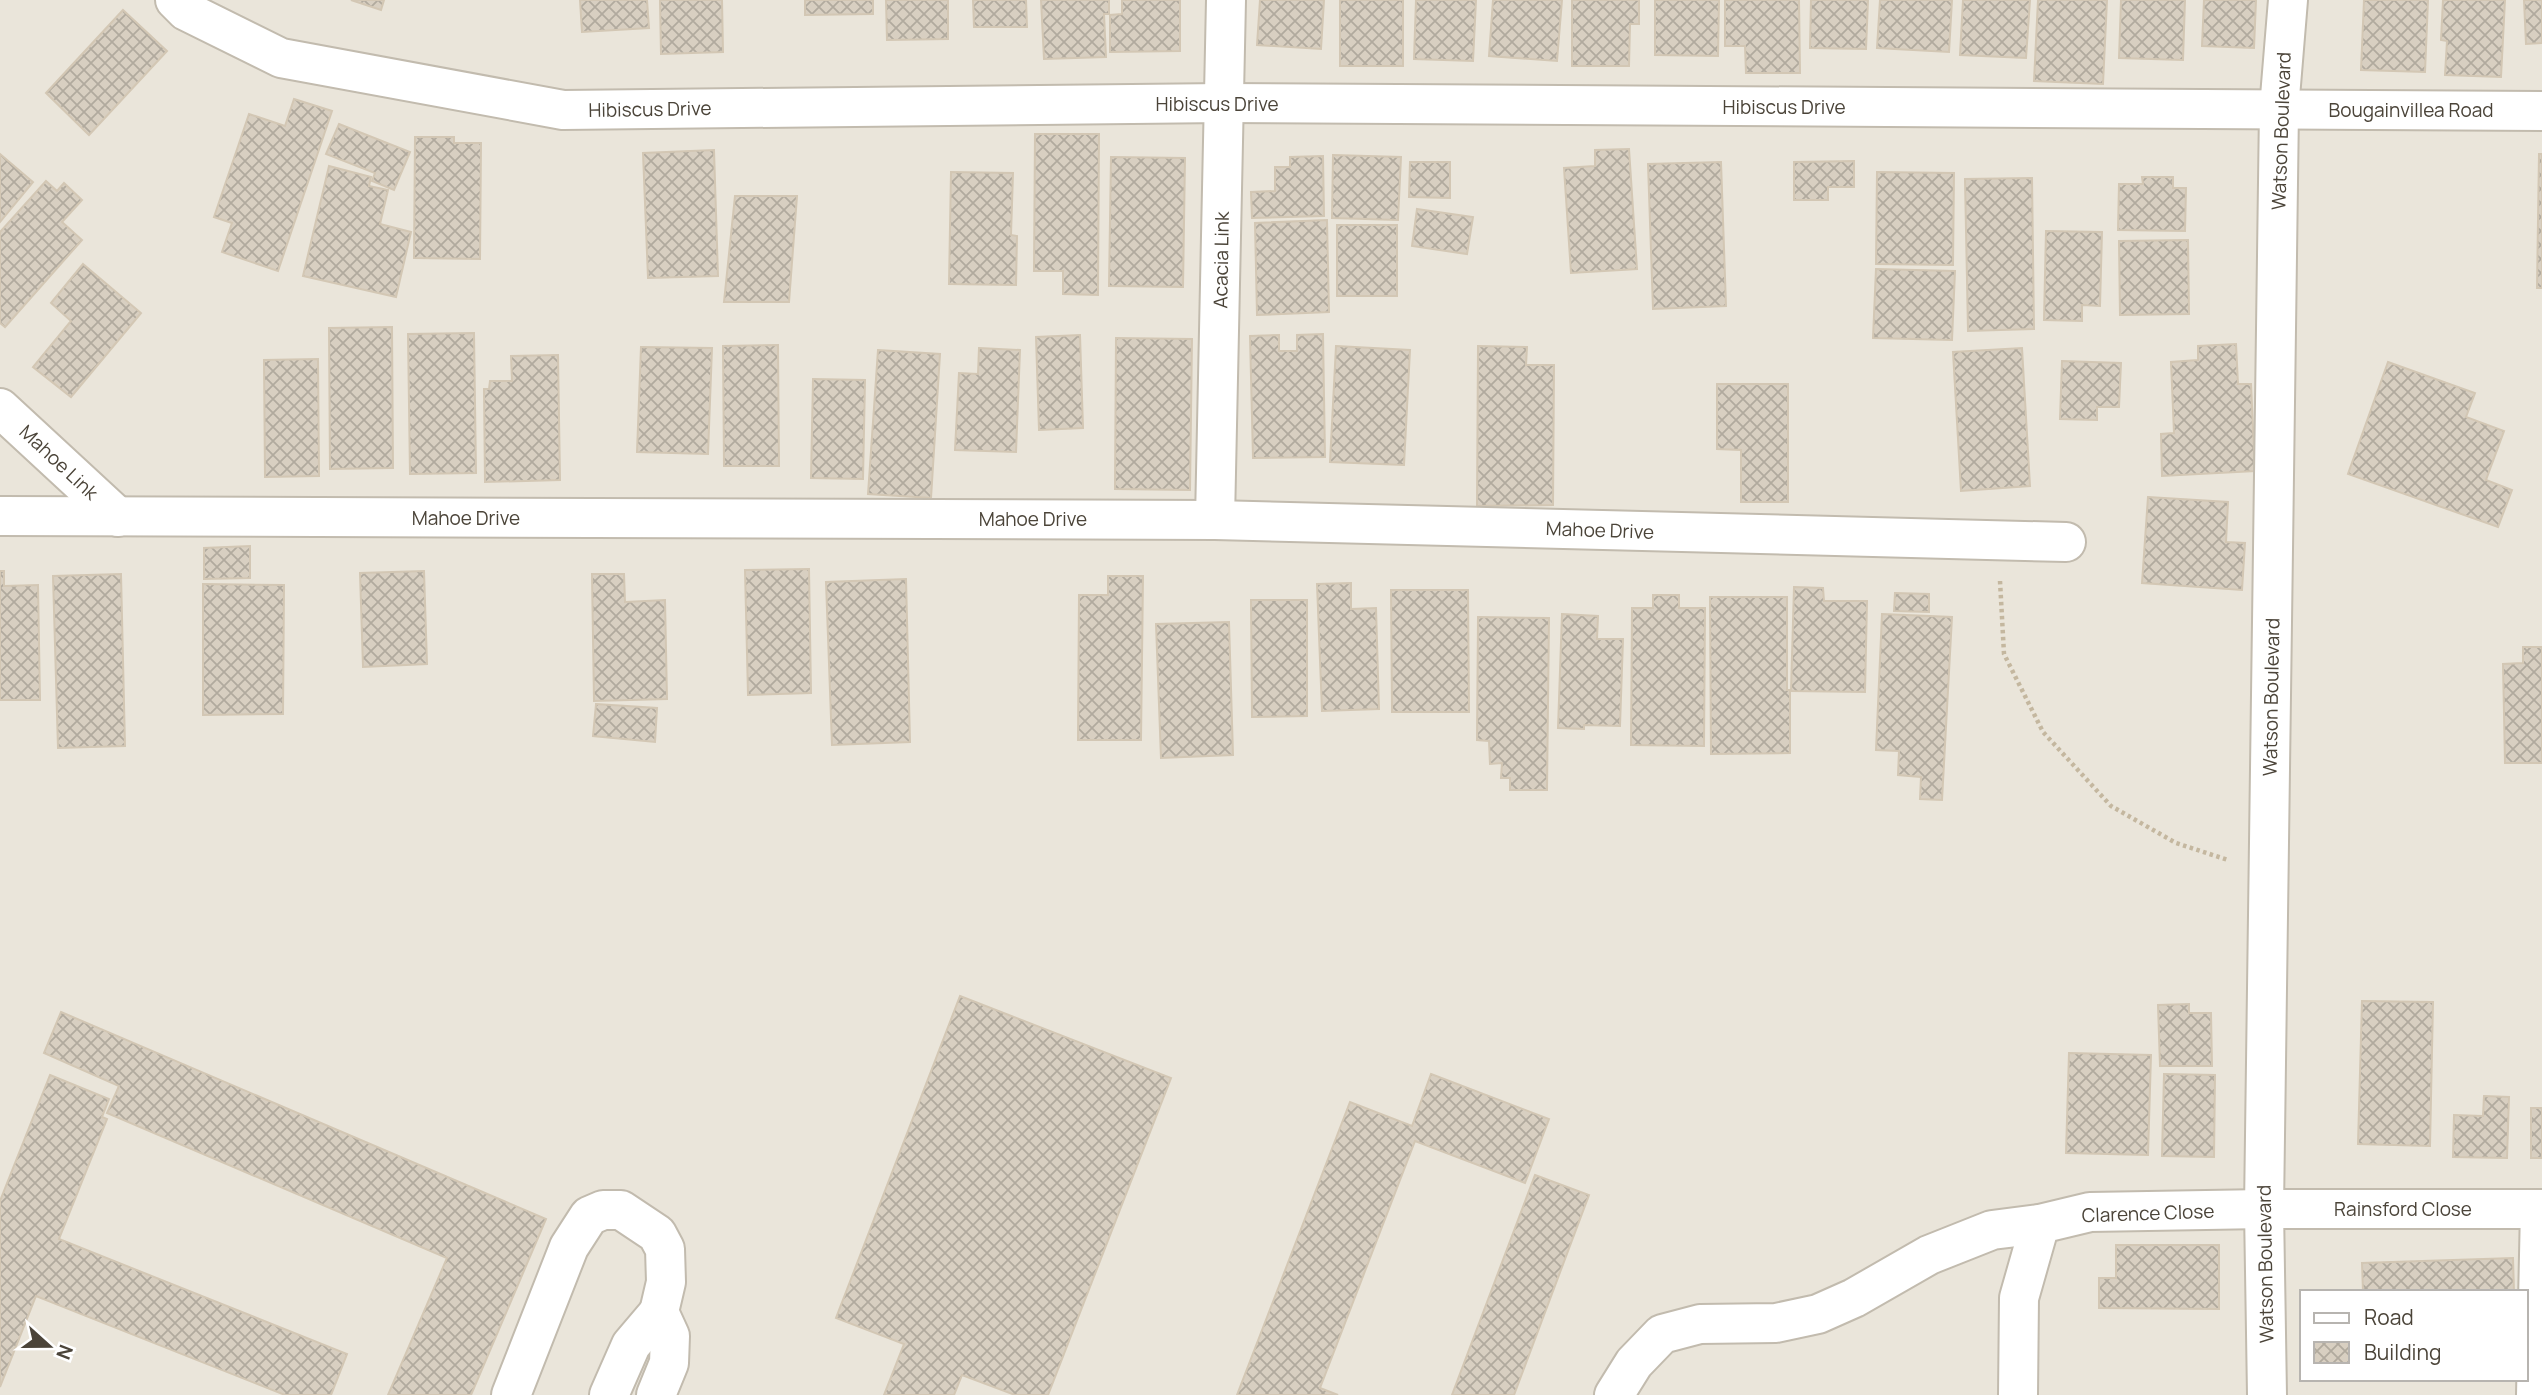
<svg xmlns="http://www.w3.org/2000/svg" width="2542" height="1395" viewBox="0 0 2542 1395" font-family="Manrope,sans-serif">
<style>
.residential{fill:#eae5da;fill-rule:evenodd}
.building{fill:url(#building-cross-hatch);stroke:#d3c7b4;stroke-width:2}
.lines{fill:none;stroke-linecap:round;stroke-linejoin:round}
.minor-casing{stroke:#c2bbae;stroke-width:42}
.path{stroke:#c4b79f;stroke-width:4.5;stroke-dasharray:3.5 3.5;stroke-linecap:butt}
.minor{stroke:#fff;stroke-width:38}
.labels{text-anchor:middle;stroke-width:5;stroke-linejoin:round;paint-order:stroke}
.street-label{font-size:19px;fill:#4b4439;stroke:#fff}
</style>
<defs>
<pattern id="building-cross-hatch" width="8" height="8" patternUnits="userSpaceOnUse" patternTransform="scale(1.75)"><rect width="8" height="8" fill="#d8cfc1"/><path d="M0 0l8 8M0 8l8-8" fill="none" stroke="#b1aa9e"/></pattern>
</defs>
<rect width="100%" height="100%" fill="#f6f3ec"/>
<!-- residential -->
<path class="residential" d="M 0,0 L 2542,0 L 2542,1395 L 0,1395 ZM 2302,1292 L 2526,1292 L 2526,1379 L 2302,1379 Z"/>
<!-- building -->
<g class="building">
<polygon points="351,0 384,0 381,10"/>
<polygon points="580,0 647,0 649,28 582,32"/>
<polygon points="660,0 722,0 723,52 661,54"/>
<polygon points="805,0 873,0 873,14 805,15"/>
<polygon points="886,0 948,0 948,39 887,40"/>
<polygon points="973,0 1026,0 1027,27 974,27"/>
<polygon points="1041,0 1109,0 1109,14 1104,14 1106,57 1044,59"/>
<polygon points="1122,0 1180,0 1180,51 1110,52 1110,15 1122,14"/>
<polygon points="1260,0 1324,0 1321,49 1257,45"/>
<rect x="1340" y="0" width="63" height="66"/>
<polygon points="1416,0 1476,0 1473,61 1414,59"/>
<polygon points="1493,0 1562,0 1557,61 1489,56"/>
<polygon points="1572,0 1639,0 1639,24 1630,24 1629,66 1572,66"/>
<polygon points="1655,0 1719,0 1718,56 1655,55"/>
<polygon points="1725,0 1799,0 1800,73 1746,73 1745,46 1725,46"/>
<polygon points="1811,0 1868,0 1866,49 1810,48"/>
<polygon points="1880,0 1952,0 1949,52 1877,48"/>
<polygon points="1963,0 2030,0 2026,58 1960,55"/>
<polygon points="2038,0 2107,0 2103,84 2034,81"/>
<polygon points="2121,0 2185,0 2183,60 2119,58"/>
<polygon points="2204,0 2256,0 2254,48 2202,46"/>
<polygon points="2364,0 2428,0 2425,72 2361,70"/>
<polygon points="2443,0 2505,0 2501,77 2445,75 2447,41 2441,40"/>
<polygon points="2524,0 2542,0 2542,43 2526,44"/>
<polygon points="123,10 167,51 89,135 46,93"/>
<polygon points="294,99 332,111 278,271 222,252 232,223 214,217 249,114 285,126"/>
<polygon points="339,124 410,152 394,190 372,181 375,173 326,154"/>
<polygon points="1035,134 1099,134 1098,295 1063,294 1063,271 1034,271"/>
<polygon points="415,137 454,137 454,143 481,143 480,259 414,258"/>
<polygon points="1629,149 1637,269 1571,273 1564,168 1595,166 1595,150"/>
<polygon points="714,150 718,276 648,278 643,153"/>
<polygon points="0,154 33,182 0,222"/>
<polygon points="2539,154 2542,154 2542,288 2537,288"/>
<polygon points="1333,155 1401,157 1398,220 1332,218"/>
<polygon points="1323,156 1324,216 1252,218 1251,192 1275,191 1275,167 1290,167 1290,157"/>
<polygon points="1111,157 1185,158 1183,287 1109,286"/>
<polygon points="1854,161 1854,187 1828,187 1828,200 1794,200 1794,162"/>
<polygon points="1410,162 1450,162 1450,198 1409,197"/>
<polygon points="1721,162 1726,306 1653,309 1648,164"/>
<polygon points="329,166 371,177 369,186 388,190 380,224 411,232 396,297 303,276"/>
<polygon points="951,172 1013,173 1011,235 1017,236 1016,285 949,284"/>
<polygon points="1877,172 1954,173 1953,265 1876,264"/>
<polygon points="2142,177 2173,177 2173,188 2186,188 2185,231 2118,230 2119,184 2143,184"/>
<polygon points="2032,178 2034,329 1968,331 1965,179"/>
<polygon points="46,181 57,191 64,183 82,200 62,222 82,240 5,327 0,323 0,232"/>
<polygon points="735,196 797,196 789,302 724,302"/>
<polygon points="1417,209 1473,217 1467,254 1412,246"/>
<polygon points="1327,220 1329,312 1257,315 1255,223"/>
<rect x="1337" y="225" width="60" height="71"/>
<polygon points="2046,231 2102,232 2100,306 2082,305 2082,321 2044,320"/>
<polygon points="2188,240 2189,314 2120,315 2119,241"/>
<polygon points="83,264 141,313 71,397 33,367 71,321 51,303"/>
<polygon points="1876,269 1955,271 1952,340 1873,338"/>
<polygon points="392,327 393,468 330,469 329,328"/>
<polygon points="474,333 476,473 410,474 408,334"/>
<polygon points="1323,334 1325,457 1253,458 1250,336 1279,335 1279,351 1297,351 1297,335"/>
<polygon points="1080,335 1083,428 1039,430 1036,337"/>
<polygon points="1116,338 1192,339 1190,490 1115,489"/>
<polygon points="2236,344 2238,384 2251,384 2255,471 2162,476 2161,434 2174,433 2171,362 2198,360 2198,346"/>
<polygon points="778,345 779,466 724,466 723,346"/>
<polygon points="1336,346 1410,350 1404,465 1330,462"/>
<polygon points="1478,346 1527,347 1526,365 1554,365 1553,505 1477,506"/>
<polygon points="641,347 712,348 708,454 637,452"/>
<polygon points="979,348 1020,350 1016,452 955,450 959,373 978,374"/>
<polygon points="2022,348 2030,486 1961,491 1953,352"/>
<polygon points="878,350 940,354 931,498 868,494"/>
<polygon points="558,355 560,480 485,482 484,389 489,389 490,381 512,381 511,356"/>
<polygon points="318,359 319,476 265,477 264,360"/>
<polygon points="2062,361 2121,363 2119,407 2097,407 2097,420 2060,419"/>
<polygon points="2388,362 2475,393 2466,417 2504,431 2486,480 2512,490 2498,527 2348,474"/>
<polygon points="813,379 865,380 863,479 811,478"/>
<polygon points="1717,384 1788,384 1788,502 1741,502 1741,450 1717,449"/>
<polygon points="2148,497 2228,502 2226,542 2245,543 2242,590 2142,583"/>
<polygon points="250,546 250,578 204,579 204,548"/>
<polygon points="809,569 811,693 748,695 745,570"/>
<polygon points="0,571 4,571 4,586 38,585 40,700 0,700"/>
<polygon points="424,571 427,664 363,667 360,573"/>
<polygon points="121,574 125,746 58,748 53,576"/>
<polygon points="592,574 624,574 625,602 665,600 667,699 594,701"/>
<polygon points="1108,576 1143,576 1141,740 1078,740 1079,595 1108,595"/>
<polygon points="906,579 910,742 832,745 826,582"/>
<polygon points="1351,583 1351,609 1376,608 1379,709 1322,711 1317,584"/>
<polygon points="203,584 284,585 283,714 203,715"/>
<polygon points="1794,587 1823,588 1824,601 1867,601 1865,692 1791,691"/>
<polygon points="1391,590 1468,590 1469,712 1392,712"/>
<polygon points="1895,593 1929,594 1929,612 1894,611"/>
<polygon points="1653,595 1679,595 1679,608 1705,608 1704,746 1631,745 1632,608 1653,608"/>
<polygon points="1710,597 1787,597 1787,690 1790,690 1790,753 1711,754"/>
<polygon points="1251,600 1307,600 1307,716 1252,717"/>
<polygon points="1562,614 1598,616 1597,639 1623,639 1620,726 1584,725 1584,729 1558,728"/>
<polygon points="1882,614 1952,617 1942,800 1920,799 1921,777 1898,775 1899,751 1876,750"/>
<polygon points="1478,617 1549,618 1547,790 1510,790 1510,778 1501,778 1502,763 1490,764 1489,741 1477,740"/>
<polygon points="1229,622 1233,755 1161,758 1156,624"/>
<polygon points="2523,647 2542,647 2542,763 2505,763 2503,664 2523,663"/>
<polygon points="596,704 657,708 655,742 593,736"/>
<polygon points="960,996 1171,1078 1048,1395 1015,1395 962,1375 954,1395 884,1395 904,1344 836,1318"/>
<polygon points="2362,1001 2433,1002 2430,1146 2358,1144"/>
<polygon points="2189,1004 2189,1013 2211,1013 2212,1066 2160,1066 2158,1005"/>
<polygon points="61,1012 546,1219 471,1395 388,1395 447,1258 107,1113 119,1086 44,1053"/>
<polygon points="2069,1053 2151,1055 2148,1155 2066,1153"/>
<polygon points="1431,1074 1549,1119 1525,1183 1415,1141 1320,1388 1338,1395 1237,1395 1350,1102 1412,1126"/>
<polygon points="2164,1074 2215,1075 2214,1157 2162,1156"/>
<polygon points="50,1075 109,1099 102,1117 107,1119 59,1239 347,1354 331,1395 285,1395 36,1296 0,1387 0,1201"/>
<polygon points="2484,1096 2509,1097 2507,1158 2453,1157 2454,1115 2483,1116"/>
<rect x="2531" y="1108" width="11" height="50"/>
<polygon points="1535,1175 1589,1195 1514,1395 1452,1395"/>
<polygon points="2116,1245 2219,1245 2219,1309 2099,1308 2099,1278 2116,1278"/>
<polygon points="2513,1258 2514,1292 2363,1292 2362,1263"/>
</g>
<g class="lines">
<!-- minor casing -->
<g class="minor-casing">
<g id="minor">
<polyline points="175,0 186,11 281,58 563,110 1224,103 2542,111"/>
<polyline points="0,408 118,517"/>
<polyline points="0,516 1215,520 2066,542"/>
<polyline points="1215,520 1226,0"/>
<polyline points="511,1395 569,1247 589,1216 603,1210 621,1210 657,1234 665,1249 666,1282 659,1312 670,1336 669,1363 656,1395"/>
<polyline points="609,1395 631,1345 659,1312"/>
<polyline points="1614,1395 1634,1363 1662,1334 1700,1324 1776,1323 1818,1314 1854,1298 1929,1255 1992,1230 2040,1224"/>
<polyline points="2018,1395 2019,1298 2040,1224 2090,1212 2264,1209 2542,1209"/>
<polyline points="2267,1395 2264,1209 2279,109 2288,0"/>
<polyline points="2536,1395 2540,1209"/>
</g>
</g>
<!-- path -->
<polyline class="path" points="2000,581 2004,654 2043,732 2111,806 2176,843 2228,860"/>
<!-- minor -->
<use href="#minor" class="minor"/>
</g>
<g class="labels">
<!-- street labels -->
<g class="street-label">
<text x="1217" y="111">Hibiscus Drive</text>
<text x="1784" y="114">Hibiscus Drive</text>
<text transform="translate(650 109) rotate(-1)" y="7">Hibiscus Drive</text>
<text x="2411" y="117">Bougainvillea Road</text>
<text transform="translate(2281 131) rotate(-88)" y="7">Watson Boulevard</text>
<text transform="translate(1221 260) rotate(-89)" y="7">Acacia Link</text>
<text transform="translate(59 462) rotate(43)" y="7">Mahoe Link</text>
<text x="466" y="525">Mahoe Drive</text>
<text x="1033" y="526">Mahoe Drive</text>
<text transform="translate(1600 530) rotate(2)" y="7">Mahoe Drive</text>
<text transform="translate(2271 697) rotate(-89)" y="7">Watson Boulevard</text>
<text x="2403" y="1216">Rainsford Close</text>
<text transform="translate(2148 1213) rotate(-2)" y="7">Clarence Close</text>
<text transform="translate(2265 1264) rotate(-91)" y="7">Watson Boulevard</text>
</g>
</g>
<!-- legend -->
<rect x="2300" y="1290" width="228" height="91" fill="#ffffff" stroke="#b7b4b0" stroke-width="2"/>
<rect x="2314" y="1313" width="35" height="10" fill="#ffffff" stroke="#b7b4b0" stroke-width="2"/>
<text x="2364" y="1325" font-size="21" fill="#4b4439">Road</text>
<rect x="2314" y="1342" width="35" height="21" fill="url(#building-cross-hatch)" stroke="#b7b4b0" stroke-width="2"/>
<text x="2364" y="1360" font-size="21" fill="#4b4439">Building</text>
<!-- north arrow -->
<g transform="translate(49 1346) rotate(111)" stroke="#ffffff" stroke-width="5" paint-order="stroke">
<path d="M0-5L12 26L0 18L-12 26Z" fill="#4b4439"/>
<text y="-10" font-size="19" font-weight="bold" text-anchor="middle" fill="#4b4439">N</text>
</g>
</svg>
